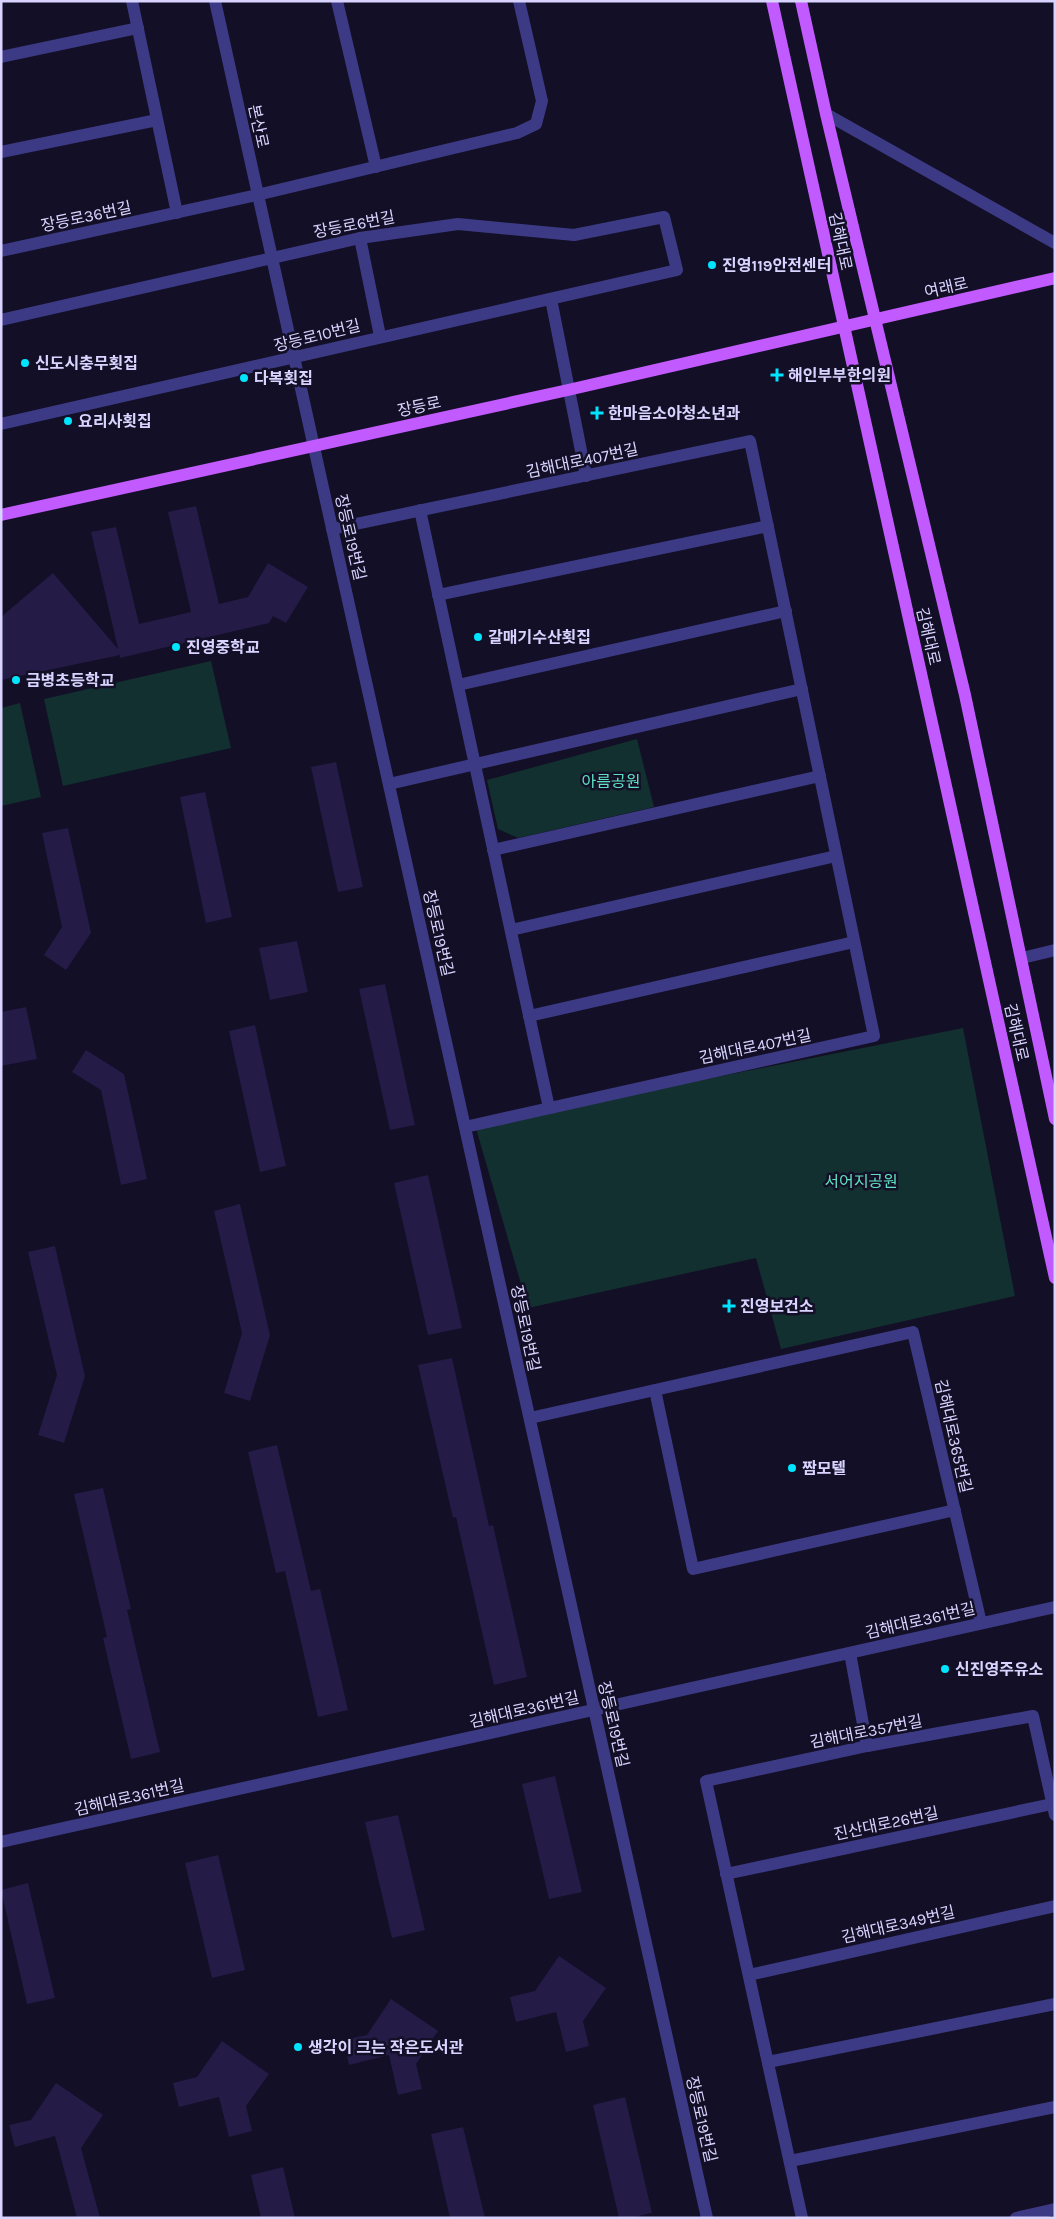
<svg xmlns="http://www.w3.org/2000/svg" width="1056" height="2219" viewBox="0 0 1056 2219" font-family="Karla,'Noto Sans KR',sans-serif">
<style>
.green{fill:#12302f}
.building{fill:#241b47}
.lines{fill:none;stroke-linecap:round;stroke-linejoin:round}
.minor{stroke:#3d3a85;stroke-width:12}
.major{stroke:#c25bff;stroke-width:12}
.poi-dot{fill:#00e5ff;stroke:#130f26;stroke-width:2}
.labels{text-anchor:middle;stroke-width:5;stroke-linejoin:round;paint-order:stroke}
.street-label{font-size:16px;fill:#d9d4ff;stroke:#130f26}
.poi-label{font-size:16px;font-weight:bold;fill:#d9d4ff;stroke:#130f26;text-anchor:start}
.park-label{font-size:16px;fill:#5fe0c0;stroke:#130f26}
</style>
<rect width="100%" height="100%" fill="#130f26"/>
<!-- green -->
<g class="green">
<polygon points="211,661 231,748 63,786 44,699"/>
<polygon points="20,703 41,797 1,806 1,708"/>
<polygon points="637,739 654,807 518,838 498,829 487,780"/>
<polygon points="963,1028 1015,1296 781,1349 756,1258 528,1308 475,1125"/>
</g>
<!-- building -->
<g class="building">
<polygon points="196,506 219,604 248,597 268,563 308,587 286,623 273,616 269,623 120,658 120,655 1,680 1,617 53,573 118,649 91,532 116,527 139,624 191,612 168,512"/>
<polygon points="336,762 363,887 338,892 311,767"/>
<polygon points="205,792 232,917 206,923 180,797"/>
<polygon points="68,828 91,933 66,970 44,955 62,927 42,833"/>
<polygon points="297,941 308,992 270,1000 259,948"/>
<polygon points="385,984 415,1125 390,1130 359,989"/>
<polygon points="26,1007 37,1059 1,1066 1,1012"/>
<polygon points="255,1025 286,1166 260,1172 229,1031"/>
<polygon points="86,1050 124,1074 147,1179 121,1185 101,1090 72,1072"/>
<polygon points="428,1175 462,1328 428,1335 394,1183"/>
<polygon points="240,1204 270,1335 250,1401 224,1393 242,1333 214,1211"/>
<polygon points="55,1246 85,1376 64,1443 38,1435 57,1375 28,1252"/>
<polygon points="452,1358 489,1526 493,1525 527,1677 494,1685 456,1517 453,1518 418,1365"/>
<polygon points="277,1445 311,1591 320,1589 348,1710 318,1717 285,1571 276,1573 248,1452"/>
<polygon points="103,1488 131,1609 127,1610 160,1752 131,1759 103,1638 107,1637 74,1494"/>
<polygon points="555,1776 582,1892 549,1899 522,1784"/>
<polygon points="398,1815 425,1930 392,1938 365,1822"/>
<polygon points="218,1855 245,1970 212,1978 185,1863"/>
<polygon points="28,1883 55,1998 27,2004 1,1890"/>
<polygon points="559,1956 606,1988 583,2021 589,2046 566,2052 556,2012 516,2022 510,1997 535,1991"/>
<polygon points="391,1999 438,2031 416,2064 422,2089 398,2095 389,2055 349,2065 343,2040 367,2035"/>
<polygon points="222,2041 269,2074 246,2106 252,2131 229,2137 219,2097 179,2107 173,2083 197,2077"/>
<polygon points="56,2083 103,2115 81,2148 100,2218 77,2218 55,2136 15,2147 9,2125 31,2120"/>
<polygon points="625,2097 652,2213 630,2218 619,2218 593,2105"/>
<polygon points="463,2127 485,2218 450,2218 431,2134"/>
<polygon points="283,2167 295,2218 261,2218 251,2175"/>
</g>
<g class="lines">
<!-- minor -->
<g class="minor">
<polyline points="132,1 177,213"/>
<polyline points="215,1 707,2218"/>
<polyline points="337,1 376,167"/>
<polyline points="1,57 138,28"/>
<polyline points="826,114 1055,243"/>
<polyline points="1,152 157,120"/>
<polyline points="360,238 380,336"/>
<polyline points="1,251 257,195 517,133 536,124 542,101 519,1"/>
<polyline points="551,299 586,476"/>
<polyline points="1,320 360,238 458,224 574,235 664,217 677,270 1,424"/>
<polyline points="420,510 549,1108"/>
<polyline points="332,529 750,441 874,1036 465,1127"/>
<polyline points="438,595 768,526"/>
<polyline points="458,685 786,611"/>
<polyline points="389,784 802,689"/>
<polyline points="493,850 820,776"/>
<polyline points="511,930 836,856"/>
<polyline points="1022,958 1055,950"/>
<polyline points="529,1016 854,942"/>
<polyline points="530,1418 655,1390"/>
<polyline points="955,1510 693,1569 655,1390 913,1332 981,1623"/>
<polyline points="850,1653 867,1746"/>
<polyline points="1,1842 1055,1607"/>
<polyline points="726,1874 1052,1804"/>
<polyline points="749,1975 1055,1906"/>
<polyline points="768,2062 1055,2004"/>
<polyline points="790,2161 1055,2107"/>
<polyline points="802,2218 706,1781 867,1746 1033,1716 1055,1815"/>
<polyline points="1016,2218 1055,2209"/>
</g>
<!-- major -->
<g class="major">
<polyline points="772,1 1055,1278"/>
<polyline points="801,1 826,114 965,695 1055,1119"/>
<polyline points="1,515 568,390 1055,278"/>
</g>
</g>
<!-- markers -->
<g class="poi-dot">
<circle cx="712" cy="265" r="5"/>
<circle cx="25" cy="363" r="5"/>
<path d="M774.5 367.5h5v5h5v5h-5v5h-5v-5h-5v-5h5z"/>
<circle cx="244" cy="378" r="5"/>
<path d="M594.5 405.5h5v5h5v5h-5v5h-5v-5h-5v-5h5z"/>
<circle cx="68" cy="421" r="5"/>
<circle cx="478" cy="637" r="5"/>
<circle cx="176" cy="647" r="5"/>
<circle cx="16" cy="680" r="5"/>
<path d="M726.5 1298.5h5v5h5v5h-5v5h-5v-5h-5v-5h5z"/>
<circle cx="792" cy="1468" r="5"/>
<circle cx="945" cy="1669" r="5"/>
<circle cx="298" cy="2047" r="5"/>
</g>
<g class="labels">
<!-- street labels -->
<g class="street-label">
<text transform="translate(259 126) rotate(78)" y="6">본산로</text>
<text transform="translate(86 216) rotate(-12)" y="6">장등로36번길</text>
<text transform="translate(354 224) rotate(-11)" y="6">장등로6번길</text>
<text transform="translate(841 241) rotate(78)" y="6">김해대로</text>
<text transform="translate(946 287) rotate(-13)" y="6">여래로</text>
<text transform="translate(317 335) rotate(-14)" y="6">장등로10번길</text>
<text transform="translate(419 406) rotate(-12)" y="6">장등로</text>
<text transform="translate(582 460) rotate(-12)" y="6">김해대로407번길</text>
<text transform="translate(351 537) rotate(77)" y="6">장등로19번길</text>
<text transform="translate(929 636) rotate(77)" y="6">김해대로</text>
<text transform="translate(439 933) rotate(77)" y="6">장등로19번길</text>
<text transform="translate(1017 1032) rotate(77)" y="6">김해대로</text>
<text transform="translate(755 1046) rotate(-12)" y="6">김해대로407번길</text>
<text transform="translate(526 1328) rotate(78)" y="6">장등로19번길</text>
<text transform="translate(954 1436) rotate(77)" y="6">김해대로365번길</text>
<text transform="translate(920 1620) rotate(-13)" y="6">김해대로361번길</text>
<text transform="translate(524 1709) rotate(-13)" y="6">김해대로361번길</text>
<text transform="translate(614 1724) rotate(77)" y="6">장등로19번길</text>
<text transform="translate(866 1731) rotate(-11)" y="6">김해대로357번길</text>
<text transform="translate(129 1797) rotate(-13)" y="6">김해대로361번길</text>
<text transform="translate(886 1823) rotate(-12)" y="6">진산대로26번길</text>
<text transform="translate(898 1924) rotate(-13)" y="6">김해대로349번길</text>
<text transform="translate(702 2119) rotate(77)" y="6">장등로19번길</text>
</g>
<!-- poi labels -->
<g class="poi-label">
<text x="722" y="271">진영119안전센터</text>
<text x="35" y="369">신도시충무횟집</text>
<text x="788" y="381">해인부부한의원</text>
<text x="254" y="384">다복횟집</text>
<text x="608" y="419">한마음소아청소년과</text>
<text x="78" y="427">요리사횟집</text>
<text x="488" y="643">갈매기수산횟집</text>
<text x="186" y="653">진영중학교</text>
<text x="26" y="686">금병초등학교</text>
<text x="740" y="1312">진영보건소</text>
<text x="802" y="1474">짬모텔</text>
<text x="955" y="1675">신진영주유소</text>
<text x="308" y="2053">생각이 크는 작은도서관</text>
</g>
<!-- park labels -->
<g class="park-label">
<text x="611" y="787">아름공원</text>
<text x="861" y="1187">서어지공원</text>
</g>
</g>
<!-- border -->
<rect width="1056" height="2219" fill="none" stroke="#d9d4ff" stroke-width="5"/>
</svg>
